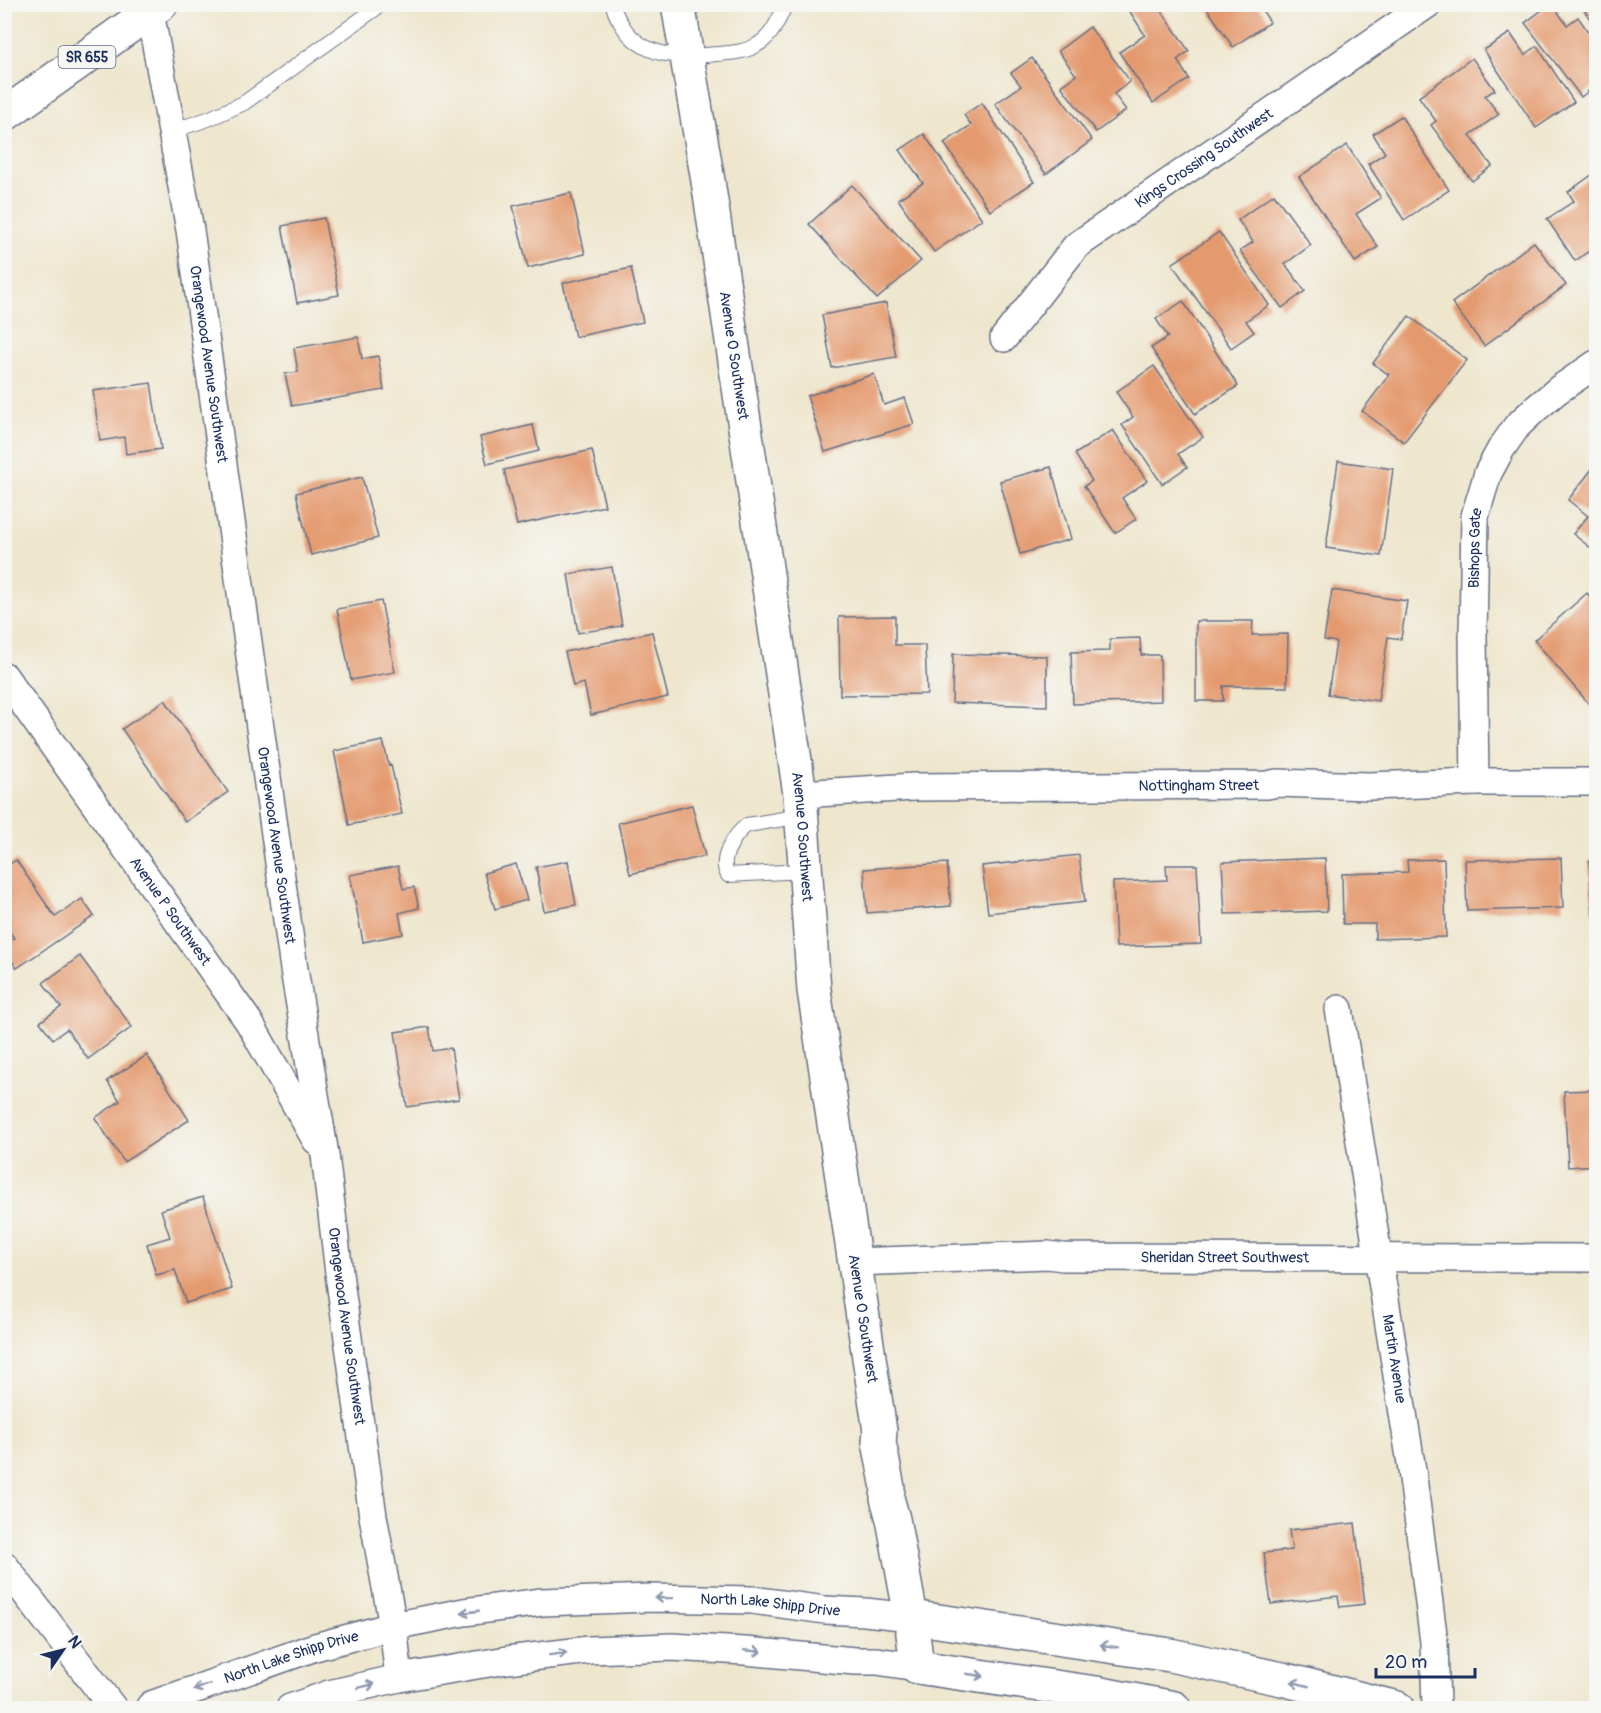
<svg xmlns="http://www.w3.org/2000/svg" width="1601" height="1713" viewBox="0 0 1601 1713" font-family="Pangolin,sans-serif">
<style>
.building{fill:#e49a6e}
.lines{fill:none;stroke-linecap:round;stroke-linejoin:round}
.service-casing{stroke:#656f85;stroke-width:16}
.minor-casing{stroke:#656f85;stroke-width:30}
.tertiary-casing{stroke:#656f85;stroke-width:36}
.primary-casing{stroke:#656f85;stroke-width:36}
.service{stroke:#fff;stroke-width:14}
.minor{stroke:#fff;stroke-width:27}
.tertiary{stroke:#fff;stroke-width:33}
.primary{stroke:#fff;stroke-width:33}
.oneway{stroke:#8d97ae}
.labels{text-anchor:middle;stroke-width:5;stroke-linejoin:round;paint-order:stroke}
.shield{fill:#f6f6f2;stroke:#5d6b8a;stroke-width:1.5}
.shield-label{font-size:14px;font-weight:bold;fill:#1b2f5e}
.street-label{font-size:15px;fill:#1b2f5e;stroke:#f6f6f2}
</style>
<rect width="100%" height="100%" fill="#f6f6f2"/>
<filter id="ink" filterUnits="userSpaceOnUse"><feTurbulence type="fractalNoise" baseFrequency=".0167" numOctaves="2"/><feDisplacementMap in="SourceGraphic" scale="12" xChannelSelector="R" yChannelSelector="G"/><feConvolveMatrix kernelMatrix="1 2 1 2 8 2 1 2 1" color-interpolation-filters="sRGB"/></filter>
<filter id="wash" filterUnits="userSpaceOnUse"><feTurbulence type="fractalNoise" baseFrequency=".008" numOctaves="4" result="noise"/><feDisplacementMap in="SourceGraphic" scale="24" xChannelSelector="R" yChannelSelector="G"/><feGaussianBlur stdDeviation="1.35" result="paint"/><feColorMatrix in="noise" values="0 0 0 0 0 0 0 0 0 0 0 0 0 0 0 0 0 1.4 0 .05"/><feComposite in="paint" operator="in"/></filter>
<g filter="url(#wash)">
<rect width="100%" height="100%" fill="#eee6cd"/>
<g id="blocks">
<!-- building -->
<g class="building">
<polygon points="1125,4 1157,4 1189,51 1177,60 1189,79 1153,103 1119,52 1145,35"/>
<polygon points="1204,4 1258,4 1270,22 1233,47"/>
<polygon points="1550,4 1552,4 1567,25 1578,17 1596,43 1596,85 1581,97 1525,23"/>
<polygon points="1585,4 1596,4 1596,28 1582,7"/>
<polygon points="1090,27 1130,81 1114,94 1126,110 1096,132 1061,86 1076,75 1058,51"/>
<polygon points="1510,33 1525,55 1537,46 1574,102 1536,128 1484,50"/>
<polygon points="1032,58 1092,140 1046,174 995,104 1021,86 1011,73"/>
<polygon points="1472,58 1495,90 1485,96 1499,114 1470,135 1492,166 1472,181 1431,125 1436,121 1419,97"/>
<polygon points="982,103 1034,182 990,211 944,143 971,125 964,115"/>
<polygon points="1401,116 1449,190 1404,220 1368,164 1385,153 1373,134"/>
<polygon points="924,134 982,219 934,252 898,199 923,183 900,150"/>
<polygon points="1347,145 1381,198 1356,214 1378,247 1355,262 1299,177"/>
<polygon points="1596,172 1596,246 1575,261 1547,219 1574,201 1568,192"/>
<polygon points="852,185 921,261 877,299 809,224"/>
<polygon points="571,193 585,254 528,268 513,206"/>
<polygon points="1274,194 1311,245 1285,264 1305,291 1282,308 1240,251 1253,242 1238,220"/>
<polygon points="324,218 339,295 297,303 282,226"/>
<polygon points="1219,232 1269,305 1246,321 1254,332 1231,348 1172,264"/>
<polygon points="1534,242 1566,285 1484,346 1452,303"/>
<polygon points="631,268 643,322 575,337 563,283"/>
<polygon points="1183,301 1238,386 1195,414 1151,348 1168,337 1156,319"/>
<polygon points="886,303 896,357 832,368 822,315"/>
<polygon points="1409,316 1467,360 1404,442 1362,411 1389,375 1373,363"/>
<polygon points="358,337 362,359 378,356 384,390 292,406 285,374 298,372 294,348"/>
<polygon points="1154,366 1203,437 1178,454 1187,467 1162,484 1122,425 1133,417 1116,392"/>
<polygon points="874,374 884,405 905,398 914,424 825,452 807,396"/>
<polygon points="151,383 161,449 126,454 124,437 100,441 93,391"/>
<polygon points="533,425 539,451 487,464 480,437"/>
<polygon points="1113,430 1147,481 1122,498 1136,519 1115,533 1084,486 1092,481 1075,454"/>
<polygon points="592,450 605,506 517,525 504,470"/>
<polygon points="1338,461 1393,469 1381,556 1326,548"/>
<polygon points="1596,464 1596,552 1573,534 1588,516 1568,500"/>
<polygon points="1051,467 1071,539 1020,554 1000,481"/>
<polygon points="362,477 378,538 311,555 296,493"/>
<polygon points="612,567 622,626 578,633 568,574"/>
<polygon points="1332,590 1407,601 1401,639 1388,637 1378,701 1328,694 1336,642 1324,640"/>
<polygon points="1587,593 1596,605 1596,712 1534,640"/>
<polygon points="381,601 395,672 351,680 337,609"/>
<polygon points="895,616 895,645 925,645 927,694 840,695 839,617"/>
<polygon points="1196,621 1253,621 1252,635 1288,634 1287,687 1223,686 1223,701 1196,701"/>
<polygon points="652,632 668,697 591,715 584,683 573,686 565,652"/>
<polygon points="1140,638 1141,655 1160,655 1161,701 1073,704 1071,652 1110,651 1110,639"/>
<polygon points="953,654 1047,656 1047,706 952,703"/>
<polygon points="165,700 228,792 185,822 122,729"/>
<polygon points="383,741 389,766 391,765 402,814 349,825 334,751"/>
<polygon points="692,805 705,856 630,874 618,823"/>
<polygon points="1079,855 1085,902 988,913 982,866"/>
<polygon points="1325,858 1327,911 1225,914 1222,862"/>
<polygon points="1561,858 1563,908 1467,911 1465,860"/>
<polygon points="1444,859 1446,937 1375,939 1375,924 1343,924 1342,874 1408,872 1407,860"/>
<polygon points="16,860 55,917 82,899 94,916 17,968 4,950 4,944 14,938 4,924 4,868"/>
<polygon points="568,861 576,905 544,911 536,867"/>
<polygon points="1589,861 1596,861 1596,913 1593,913"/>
<polygon points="947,863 951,906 867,913 864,869"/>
<polygon points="516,864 527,900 495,909 484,873"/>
<polygon points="1166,865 1197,865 1201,944 1116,947 1113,882 1167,880"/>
<polygon points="398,866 403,889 414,887 419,908 399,913 403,934 363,942 350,875"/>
<polygon points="80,956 132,1027 88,1059 67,1029 53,1039 40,1022 61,1007 43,983"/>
<polygon points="429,1027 433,1051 451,1048 459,1099 407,1107 395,1032"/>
<polygon points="147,1055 189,1120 124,1162 95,1118 120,1101 107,1081"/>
<polygon points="1596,1090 1596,1165 1568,1167 1564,1091"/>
<polygon points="203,1197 232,1289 186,1303 175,1270 156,1275 147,1244 170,1237 161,1210"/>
<polygon points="1355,1523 1365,1604 1340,1607 1338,1596 1271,1604 1264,1553 1292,1550 1289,1530"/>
</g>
</g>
</g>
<g filter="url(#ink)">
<use href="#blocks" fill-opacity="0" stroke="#656f85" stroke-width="1.5"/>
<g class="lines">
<!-- service casing -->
<g class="service-casing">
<g id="service">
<path d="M 613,4 C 614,13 618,18 622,25 C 643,59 682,58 717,54 C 730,53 746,52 757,45 C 773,36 778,20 786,4"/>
<polyline points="172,131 208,119 244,103 382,4"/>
<path d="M 802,816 L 747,825 C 734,835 718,860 728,875 L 805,871"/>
</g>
</g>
<!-- minor casing -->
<g class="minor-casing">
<g id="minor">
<path id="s1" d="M 150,12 L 190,230 L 294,969 L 325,1155 L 340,1281 L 373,1516 L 393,1626 L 399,1678"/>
<path id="s2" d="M 1004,338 L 1076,246 L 1428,4"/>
<path id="s3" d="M 4,676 L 249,1022 L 316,1140"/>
<path id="s4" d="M 1475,782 L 1473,637 L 1475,516 L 1488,473 L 1501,449 L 1517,426 L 1534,410 L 1558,390 L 1596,364"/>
<path id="s5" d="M 800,794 L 914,787 L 1267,785 L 1277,783 L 1369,786 L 1475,782 L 1596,782"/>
<path id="s6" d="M 1339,1009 L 1412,1470 L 1434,1642 L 1436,1708"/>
<path id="s7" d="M 853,1262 L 1048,1255 L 1063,1257 L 1596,1258"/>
<polyline points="4,1565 113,1708"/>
<path id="s8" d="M 149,1708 L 151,1705 L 315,1647 L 393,1626 L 464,1612 L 542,1602 L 650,1598 L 752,1600 L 825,1610 L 865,1612 L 911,1617"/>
<polyline points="290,1708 329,1694 399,1678 507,1660 589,1650 671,1647 745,1651 855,1661 877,1661 917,1667"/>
</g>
</g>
<!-- tertiary casing -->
<g class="tertiary-casing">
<g id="tertiary">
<path id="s9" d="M 678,4 L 708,181 L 800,794 L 814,990 L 880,1431 L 879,1442 L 888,1488 L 887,1498 L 893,1519 L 911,1617 L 917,1667 L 1096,1693 L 1174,1708"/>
<polyline points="911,1617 1170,1655 1282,1679 1397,1708"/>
</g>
</g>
<!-- primary casing -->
<g class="primary-casing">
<polyline id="primary" points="4,115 161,4"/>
</g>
<!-- service -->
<use href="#service" class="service"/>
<!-- minor -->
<use href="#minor" class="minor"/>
<!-- tertiary -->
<use href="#tertiary" class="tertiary"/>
<!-- primary -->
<use href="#primary" class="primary"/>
</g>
<!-- one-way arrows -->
<defs><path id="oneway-shaft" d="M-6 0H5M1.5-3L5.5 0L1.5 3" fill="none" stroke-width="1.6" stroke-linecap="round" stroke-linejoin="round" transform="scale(1.5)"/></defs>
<g class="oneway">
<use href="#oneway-shaft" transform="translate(664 1598) rotate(-179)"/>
<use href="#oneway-shaft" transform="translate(470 1612) rotate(172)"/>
<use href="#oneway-shaft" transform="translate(1109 1646) rotate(-171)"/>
<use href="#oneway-shaft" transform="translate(753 1651) rotate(5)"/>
<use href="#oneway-shaft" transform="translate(558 1654) rotate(-7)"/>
<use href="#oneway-shaft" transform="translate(975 1675) rotate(8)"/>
<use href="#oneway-shaft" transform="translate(1300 1684) rotate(-166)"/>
<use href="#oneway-shaft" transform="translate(366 1686) rotate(-13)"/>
<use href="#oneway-shaft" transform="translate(202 1687) rotate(160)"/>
</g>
</g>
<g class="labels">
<!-- shield labels -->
<rect class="shield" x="58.5" y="46" width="57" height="22" rx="4.5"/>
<g class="shield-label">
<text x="87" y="62">SR 655</text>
</g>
<!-- street labels -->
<g class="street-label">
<text dy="5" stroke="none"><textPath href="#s2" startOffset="272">Kings Crossing Southwest</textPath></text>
<text dy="5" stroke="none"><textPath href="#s9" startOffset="356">Avenue O Southwest</textPath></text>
<text dy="5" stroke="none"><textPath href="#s1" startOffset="357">Orangewood Avenue Southwest</textPath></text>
<text dy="5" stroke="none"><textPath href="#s4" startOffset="234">Bishops Gate</textPath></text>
<text dy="5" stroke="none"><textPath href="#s5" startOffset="399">Nottingham Street</textPath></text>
<text dy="5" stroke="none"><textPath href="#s9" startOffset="842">Avenue O Southwest</textPath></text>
<text dy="5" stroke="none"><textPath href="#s1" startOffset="843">Orangewood Avenue Southwest</textPath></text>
<text dy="5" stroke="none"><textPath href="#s3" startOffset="288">Avenue P Southwest</textPath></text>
<text dy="5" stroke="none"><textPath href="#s7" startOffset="372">Sheridan Street Southwest</textPath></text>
<text dy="5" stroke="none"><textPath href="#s9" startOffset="1328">Avenue O Southwest</textPath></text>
<text dy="5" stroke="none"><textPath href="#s1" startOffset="1329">Orangewood Avenue Southwest</textPath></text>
<text dy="5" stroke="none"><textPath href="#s6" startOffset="354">Martin Avenue</textPath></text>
<text dy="5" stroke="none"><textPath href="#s8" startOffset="638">North Lake Shipp Drive</textPath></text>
<text dy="5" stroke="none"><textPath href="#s8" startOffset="152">North Lake Shipp Drive</textPath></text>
</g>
</g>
<!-- margin -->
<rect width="1601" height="1713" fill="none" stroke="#f6f6f2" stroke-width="24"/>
<!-- north arrow -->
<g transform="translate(63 1650) rotate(55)" stroke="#f6f6f2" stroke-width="4.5" paint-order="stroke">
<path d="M0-4.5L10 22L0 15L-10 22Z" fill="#1b2f5e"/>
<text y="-9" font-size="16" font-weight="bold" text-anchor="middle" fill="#1b2f5e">N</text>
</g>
<!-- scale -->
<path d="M1376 1668v9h99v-9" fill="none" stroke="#1b2f5e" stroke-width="3"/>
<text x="1385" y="1668" font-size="18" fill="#1b2f5e" stroke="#f6f6f2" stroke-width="4.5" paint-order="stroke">20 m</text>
</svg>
